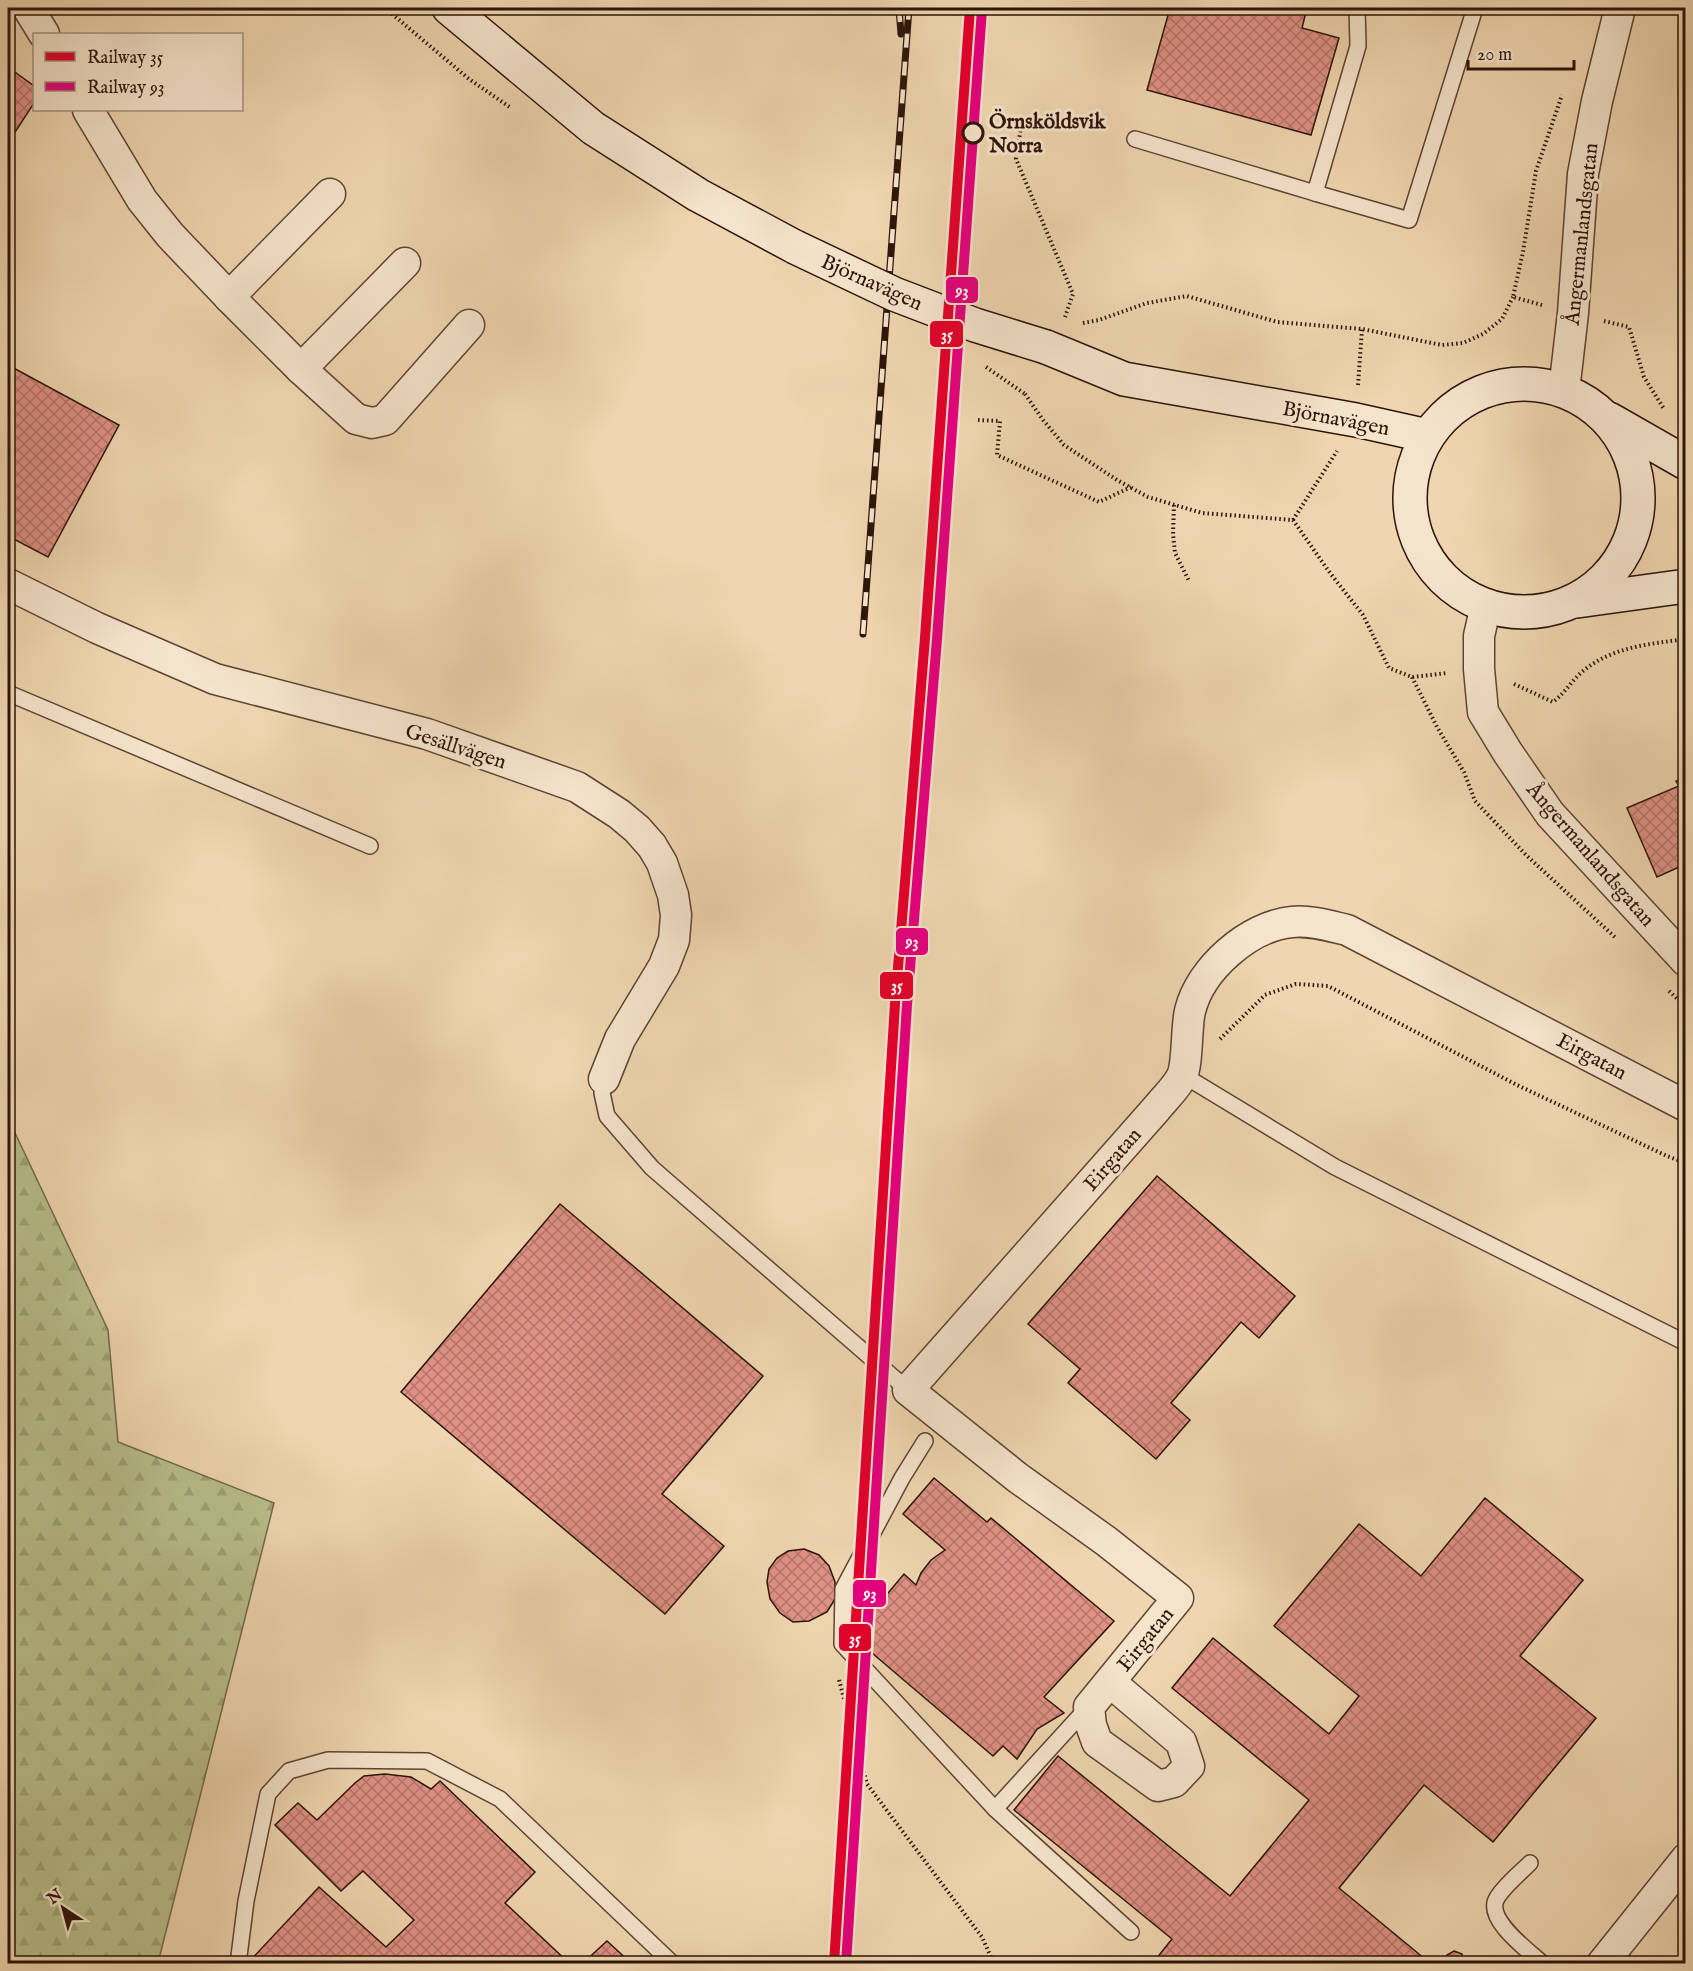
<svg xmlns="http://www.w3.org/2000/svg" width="1693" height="1971" viewBox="0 0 1693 1971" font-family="'IM FELL English',serif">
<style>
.forest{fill:url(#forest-firs);stroke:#72694b;stroke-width:1.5}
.building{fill:url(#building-cross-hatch);stroke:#2d140a;stroke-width:1.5}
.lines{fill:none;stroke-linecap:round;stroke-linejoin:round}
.service-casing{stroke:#5e4434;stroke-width:18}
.minor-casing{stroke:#5e4434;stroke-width:33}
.secondary-casing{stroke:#2d140a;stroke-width:36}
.path{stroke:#2d140a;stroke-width:4;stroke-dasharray:1.5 3;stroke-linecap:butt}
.service{stroke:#f5e4cc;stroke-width:15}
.minor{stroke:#f5e4cc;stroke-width:30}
.secondary{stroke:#f5e4cc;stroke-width:33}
.rail-casing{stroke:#2d140a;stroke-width:7}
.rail{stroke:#f5e4cc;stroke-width:4.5;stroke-dasharray:14;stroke-linecap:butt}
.secondary-bridge-casing{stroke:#2d140a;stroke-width:36;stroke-linecap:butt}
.path-bridge{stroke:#2d140a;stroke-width:4;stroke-dasharray:1.5 3;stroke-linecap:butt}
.secondary-bridge{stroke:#f5e4cc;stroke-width:33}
.rail-1-casing{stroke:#f5e4cc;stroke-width:15}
.rail-2-casing{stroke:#f5e4cc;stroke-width:15}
.rail-1{stroke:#e4002b;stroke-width:10}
.rail-2{stroke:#e5007d;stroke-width:10}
.stop-dot{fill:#f5e4cc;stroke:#2d140a;stroke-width:3}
.labels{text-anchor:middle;stroke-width:6;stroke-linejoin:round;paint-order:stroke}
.stop-label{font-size:21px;font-weight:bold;fill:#2d140a;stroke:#f5e4cc;text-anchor:start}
.street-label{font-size:21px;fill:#2d140a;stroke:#f5e4cc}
.line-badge{stroke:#f5e4cc;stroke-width:2}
.badge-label{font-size:16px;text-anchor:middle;font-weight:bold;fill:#fff}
</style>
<defs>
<pattern id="forest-firs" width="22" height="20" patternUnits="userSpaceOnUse" patternTransform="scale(1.5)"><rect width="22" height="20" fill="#b8be8c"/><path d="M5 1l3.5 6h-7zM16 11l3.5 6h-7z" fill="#9ea277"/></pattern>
<pattern id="building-cross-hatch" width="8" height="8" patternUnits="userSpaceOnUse" patternTransform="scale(1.5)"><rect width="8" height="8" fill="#df9185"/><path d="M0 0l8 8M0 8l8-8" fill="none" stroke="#b5756b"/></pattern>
</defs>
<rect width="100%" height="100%" fill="#efd6b0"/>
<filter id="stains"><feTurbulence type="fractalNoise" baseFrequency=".00333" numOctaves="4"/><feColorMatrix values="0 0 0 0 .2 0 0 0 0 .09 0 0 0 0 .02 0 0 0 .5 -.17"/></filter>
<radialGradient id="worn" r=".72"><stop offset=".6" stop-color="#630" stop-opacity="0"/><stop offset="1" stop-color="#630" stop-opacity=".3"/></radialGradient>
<!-- forest -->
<polygon class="forest" points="8,1118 108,1330 118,1442 274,1503 158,1963 8,1963"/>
<!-- building -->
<g class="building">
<polygon points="1170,8 1307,8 1302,28 1339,38 1311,135 1147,90"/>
<polygon points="8,67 34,86 34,103 8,143"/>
<polygon points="8,365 119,425 48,557 8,536"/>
<polygon points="1686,777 1686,864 1657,877 1627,808 1679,786 1676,781"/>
<polygon points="1157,1176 1295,1296 1259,1338 1241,1322 1171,1403 1190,1420 1156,1459 1068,1383 1080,1369 1028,1324"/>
<polygon points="560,1204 763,1376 662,1494 724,1546 665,1614 401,1392"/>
<polygon points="934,1478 987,1522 991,1518 1114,1621 1044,1697 1064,1713 1037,1729 1017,1759 1003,1746 993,1756 852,1636 904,1574 916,1585 921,1573 931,1560 945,1550 903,1514"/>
<polygon points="1485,1498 1583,1580 1520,1656 1596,1718 1493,1842 1424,1785 1339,1888 1431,1964 1152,1964 1172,1939 1014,1810 1058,1756 1230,1896 1309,1800 1172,1688 1213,1638 1329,1734 1359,1696 1274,1626 1359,1524 1421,1576"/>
<polygon points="804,1549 819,1555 829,1566 835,1582 835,1599 827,1612 809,1621 793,1622 780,1613 770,1599 767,1582 769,1569 777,1558 788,1551"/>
<polygon points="385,1774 411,1777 431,1789 440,1781 535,1872 505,1903 570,1964 247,1964 319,1887 386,1947 414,1920 363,1871 341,1891 275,1825 298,1803 317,1820 355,1783 364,1776"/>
<polygon points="607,1941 632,1964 582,1964"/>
<polygon points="1454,1951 1462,1954 1464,1964 1444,1964 1447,1955"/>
</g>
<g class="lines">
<!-- service casing -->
<g class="service-casing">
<g id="service">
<polyline points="1357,8 1358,46 1315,193 1409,220 1475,8"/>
<polyline points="1135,139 1315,193"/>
<polyline points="8,693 370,846"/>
<polyline points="1183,1075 1335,1167 1686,1343"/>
<polyline points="604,1079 602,1093 607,1116 652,1168 908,1390"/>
<polyline points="925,1441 902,1478 843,1589 842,1644 995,1809 1131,1932"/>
<polyline points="995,1809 1088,1707"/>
<path d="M 1530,1863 C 1520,1873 1504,1886 1497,1898 C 1484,1919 1529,1951 1543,1964"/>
<polyline points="238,1964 246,1901 268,1794 289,1771 328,1760 427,1761 500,1799 673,1964"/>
</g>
</g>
<!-- minor casing -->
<g class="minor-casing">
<g id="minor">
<polyline points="28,8 44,34"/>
<polyline points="88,110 142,200 170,235 229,297 301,369 356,419 372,423 385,420 469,325"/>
<polyline points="229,297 330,194"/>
<polyline points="301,369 405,263"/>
<polyline points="1564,391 1573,313 1583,174 1597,101 1620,8"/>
<polyline points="8,584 97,628 215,679 427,734 577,787 619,814 637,829 652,846 662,863 673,895 676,915 674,940 664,966 620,1039 604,1079"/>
<polyline points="1486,605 1479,636 1479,669 1483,712 1508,753 1550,814 1686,961"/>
<path d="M 1110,1682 L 1181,1742 L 1189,1766 L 1174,1782 L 1158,1786 L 1097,1742 L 1091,1725 L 1089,1707 L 1178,1598 L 1106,1541 L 1018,1478 L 908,1390 L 1157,1108 C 1165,1098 1177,1087 1182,1076 C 1188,1063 1186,1027 1190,1011 C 1200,969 1249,926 1292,922 C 1310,920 1330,926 1347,930 L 1686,1106"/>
<polyline points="1602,1964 1686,1859"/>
</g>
</g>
<!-- secondary casing -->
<g class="secondary-casing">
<g id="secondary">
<polyline points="449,8 593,128 698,195 795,247"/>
<polyline points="1046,347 1124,379 1356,420 1428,436"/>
<circle cx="1524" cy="498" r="114"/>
<polyline points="1609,419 1686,463"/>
<polyline points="1577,601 1686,586"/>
</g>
</g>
<!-- path -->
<g class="path">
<polyline points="385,8 469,79 511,108"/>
<polyline points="998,126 1021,127 1016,159 1073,294 1065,317"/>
<polyline points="1542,305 1513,297 1523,252 1536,171 1562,95"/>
<polyline points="1604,321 1629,327 1644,377 1664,409"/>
<polyline points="1083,323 1099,320 1147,303 1187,296 1277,322 1362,329 1442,345 1463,343 1483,334 1502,319 1513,297"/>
<polyline points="1358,385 1362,329"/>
<polyline points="1025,394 1043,420 1064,445 1117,480 1148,497 1202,513 1293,520 1330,573 1363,615 1389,668 1412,677 1447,673"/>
<polyline points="978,420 1000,421 997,455 1099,502 1131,487"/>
<polyline points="1174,505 1173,534 1175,553 1189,581"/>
<polyline points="1293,520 1337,451"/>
<polyline points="1412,677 1437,727 1464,772 1475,801 1526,855 1617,939"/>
<path d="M 1514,684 L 1553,702 C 1566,692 1572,680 1583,671 C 1612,647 1649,644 1686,639"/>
<polyline points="1669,991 1686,1007"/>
<polyline points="1220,1039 1265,995 1296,984 1328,986 1517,1085 1667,1156 1686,1163"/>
<polyline points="839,1680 867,1784 982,1937 994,1964"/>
</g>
<!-- service -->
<use href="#service" class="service"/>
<!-- minor -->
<use href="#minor" class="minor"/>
<!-- secondary -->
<use href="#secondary" class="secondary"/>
<!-- rail casing -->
<g class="rail-casing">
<g id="rail">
<polyline points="899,8 901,34"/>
<polyline points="863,634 909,8"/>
</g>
</g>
<!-- rail -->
<use href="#rail" class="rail"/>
<!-- secondary-bridge casing -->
<g class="secondary-bridge-casing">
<polyline id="secondary-bridge" points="795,247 894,294 975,325 1046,347"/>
</g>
<!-- path-bridge -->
<polyline class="path-bridge" points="986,367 1025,394"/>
<!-- secondary-bridge -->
<use href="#secondary-bridge" class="secondary-bridge"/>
<!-- rail-1 casing -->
<g class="rail-1-casing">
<polyline id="rail-1" points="834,1964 895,1004 925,638 970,8"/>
</g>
<!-- rail-2 casing -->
<g class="rail-2-casing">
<polyline id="rail-2" points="846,1964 907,1005 937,639 982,9"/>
</g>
<!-- rail-1 -->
<use href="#rail-1" class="rail-1"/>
<!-- rail-2 -->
<use href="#rail-2" class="rail-2"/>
</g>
<!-- markers -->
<circle class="stop-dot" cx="973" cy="133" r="10"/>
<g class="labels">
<!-- stop labels -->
<g class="stop-label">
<text x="989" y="128">Örnsköldsvik<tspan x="989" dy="24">Norra</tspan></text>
</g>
<!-- street labels -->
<g class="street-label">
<text transform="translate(1581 234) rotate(-84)" y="7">Ångermanlandsgatan</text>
<text transform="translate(872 282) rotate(24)" y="7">Björnavägen</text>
<text transform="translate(1336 418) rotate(11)" y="7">Björnavägen</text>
<text transform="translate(456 746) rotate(18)" y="7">Gesällvägen</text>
<text transform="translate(1591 854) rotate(49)" y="7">Ångermanlandsgatan</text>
<text transform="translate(1592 1056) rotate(28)" y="7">Eirgatan</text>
<text transform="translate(1112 1159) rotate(-49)" y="7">Eirgatan</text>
<text transform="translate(1145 1639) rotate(-51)" y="7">Eirgatan</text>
</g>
</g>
<g class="line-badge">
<rect x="945" y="276" width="34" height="28" rx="6" fill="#e5007d"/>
<rect x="929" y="320" width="35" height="28" rx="6" fill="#e4002b"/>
<rect x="895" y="927" width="34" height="29" rx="6" fill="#e5007d"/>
<rect x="879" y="971" width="35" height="29" rx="6" fill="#e4002b"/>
<rect x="852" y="1579" width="35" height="29" rx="6" fill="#e5007d"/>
<rect x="838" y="1623" width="34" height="29" rx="6" fill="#e4002b"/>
</g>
<g class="badge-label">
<text x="962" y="296">93</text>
<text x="947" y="340">35</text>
<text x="912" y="947">93</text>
<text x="897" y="991">35</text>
<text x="870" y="1599">93</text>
<text x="855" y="1644">35</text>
</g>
<!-- margin -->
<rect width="1693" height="1971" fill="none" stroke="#efd6b0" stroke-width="30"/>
<rect x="9" y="9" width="1675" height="1953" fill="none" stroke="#2d140a" stroke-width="3"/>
<rect x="15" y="15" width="1663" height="1941" fill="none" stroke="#2d140a" stroke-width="1.5"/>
<!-- legend -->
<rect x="33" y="33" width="210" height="78" fill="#f5e4cc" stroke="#a5917e" stroke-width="1.5"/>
<rect x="45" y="52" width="30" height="9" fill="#e4002b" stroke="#a5917e" stroke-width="1.5"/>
<text x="87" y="63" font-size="18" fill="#2d140a">Railway 35</text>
<rect x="45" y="82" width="30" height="9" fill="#e5007d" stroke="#a5917e" stroke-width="1.5"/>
<text x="87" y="93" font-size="18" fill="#2d140a">Railway 93</text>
<!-- north arrow -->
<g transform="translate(63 1908) rotate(324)" stroke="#f5e4cc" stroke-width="4.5" paint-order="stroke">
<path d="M0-4.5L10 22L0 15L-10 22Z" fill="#2d140a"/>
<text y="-9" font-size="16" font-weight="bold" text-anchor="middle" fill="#2d140a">N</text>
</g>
<!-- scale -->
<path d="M1468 60v9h106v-9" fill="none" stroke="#2d140a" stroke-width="3"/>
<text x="1477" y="60" font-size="18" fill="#2d140a" stroke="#f5e4cc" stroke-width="4.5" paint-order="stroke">20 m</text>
<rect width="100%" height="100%" filter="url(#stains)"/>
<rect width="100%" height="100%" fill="url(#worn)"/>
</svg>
